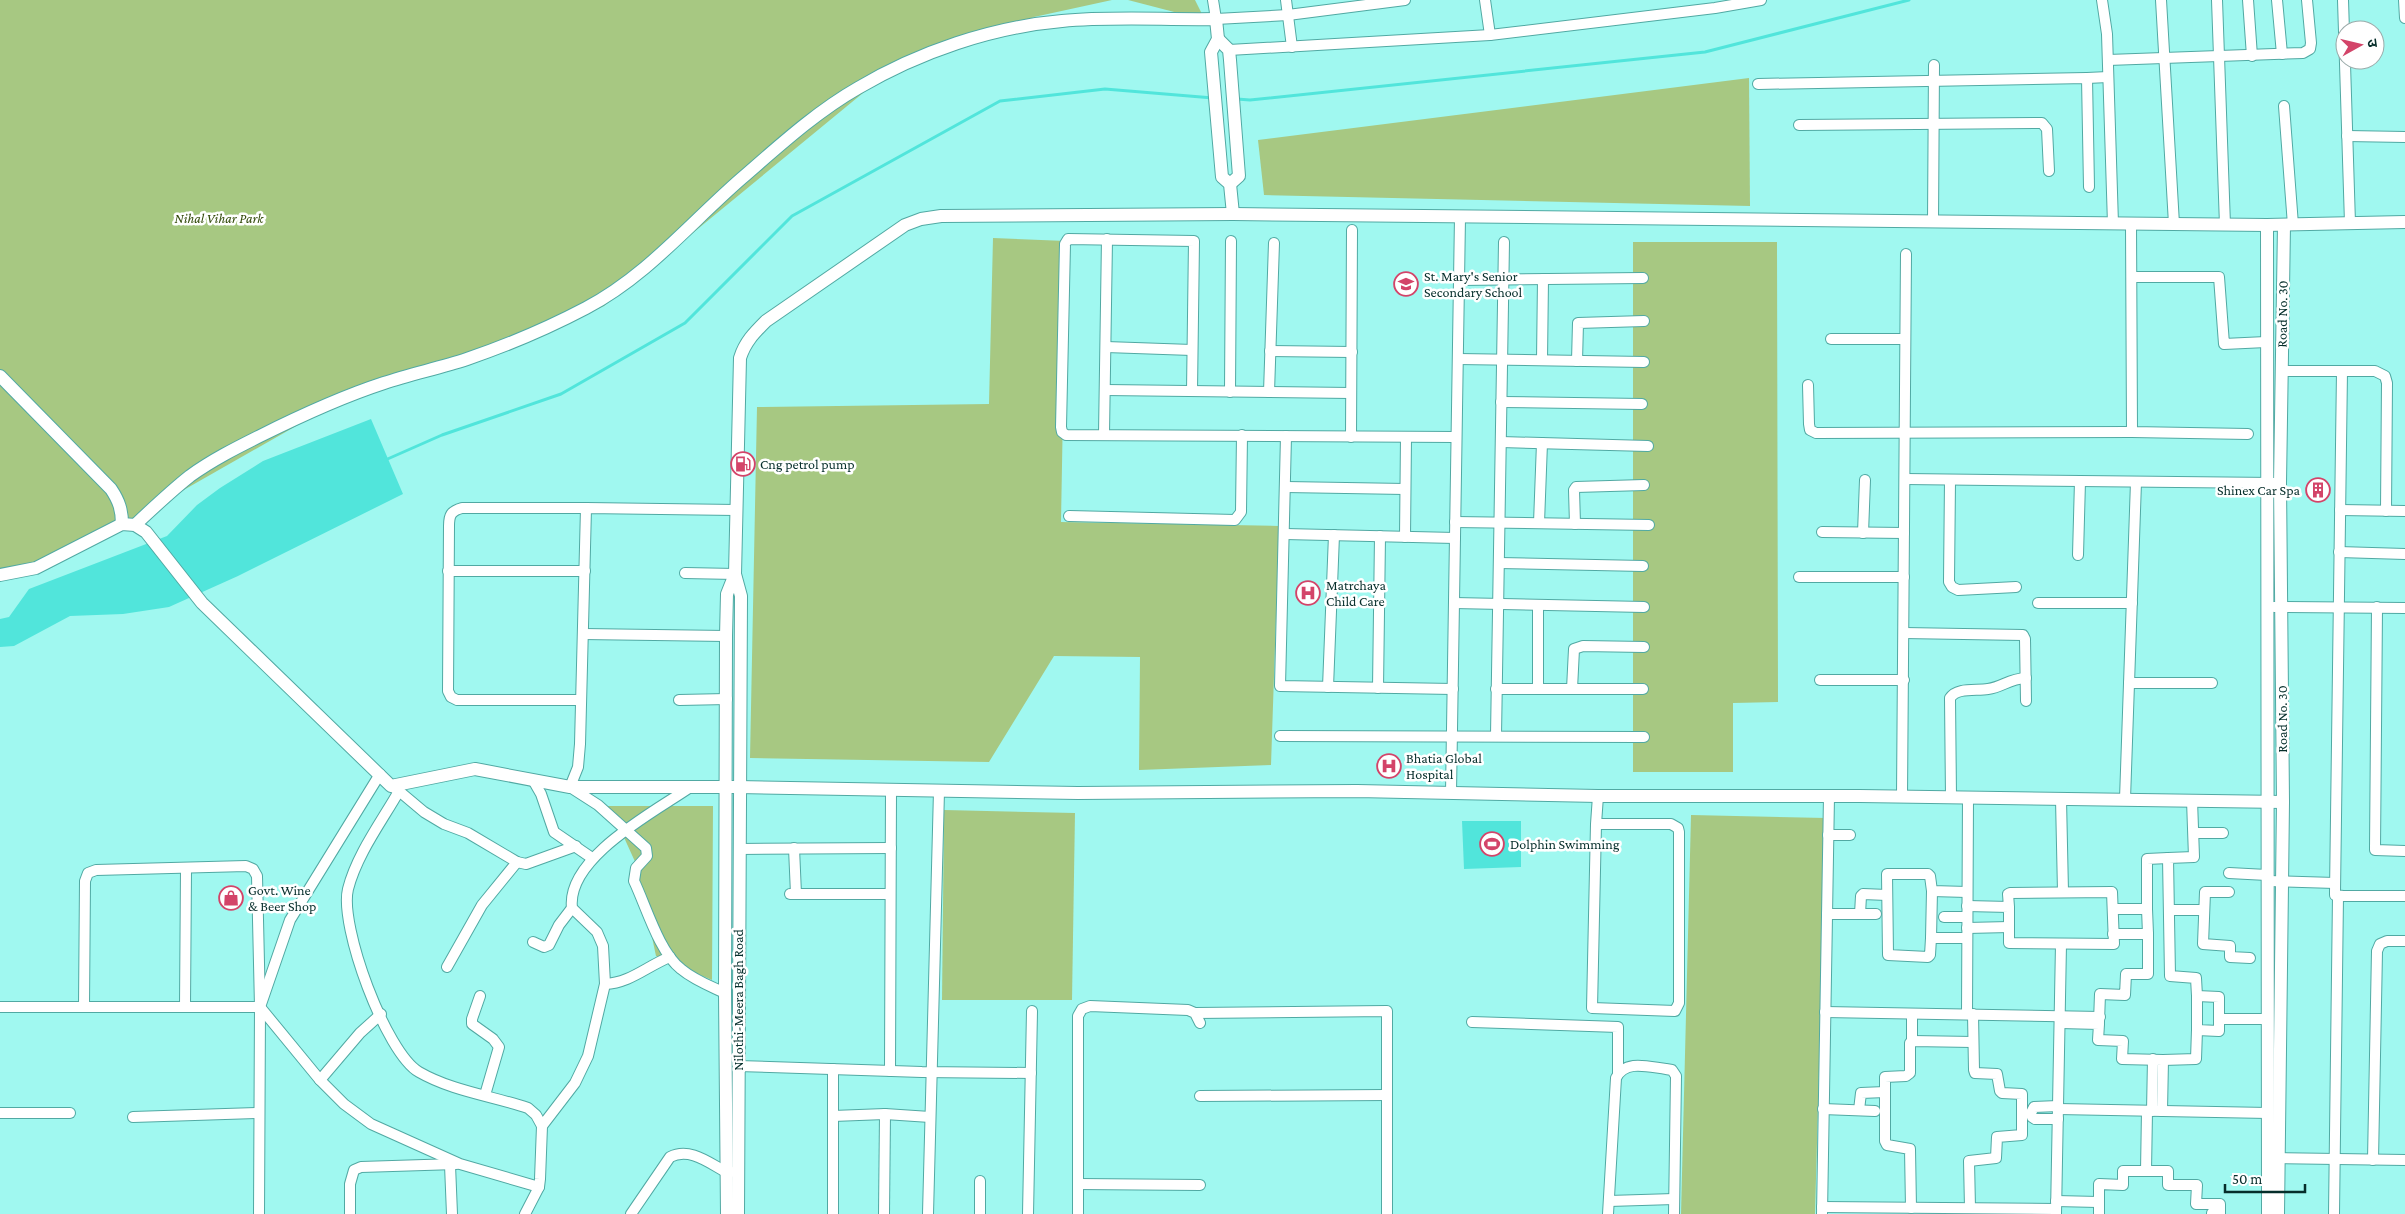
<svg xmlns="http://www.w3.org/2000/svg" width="2405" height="1214" viewBox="0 0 2405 1214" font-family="'Crimson Pro','Noto Sans Devanagari',serif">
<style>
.green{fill:#a7c882}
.water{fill:#51e5db}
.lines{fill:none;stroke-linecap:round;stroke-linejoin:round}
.stream{stroke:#51e5db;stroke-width:3}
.minor-casing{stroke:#51a9a3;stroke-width:12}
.tertiary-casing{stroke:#51a9a3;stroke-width:14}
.minor{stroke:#fff;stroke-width:10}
.tertiary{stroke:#fff;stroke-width:12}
.labels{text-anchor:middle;stroke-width:5;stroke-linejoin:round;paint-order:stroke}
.park-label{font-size:14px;font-style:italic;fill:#314908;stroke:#fff}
.poi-label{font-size:14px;fill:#062e2b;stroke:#fff;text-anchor:start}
.street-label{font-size:14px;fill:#062e2b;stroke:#fff}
</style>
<rect width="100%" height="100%" fill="#a0f8f0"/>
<!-- green -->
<g class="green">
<polygon points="0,0 1112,0 1034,17 880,79 604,306 510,350 347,397 117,528 0,579"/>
<polygon points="1128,0 1195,0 1205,20"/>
<polygon points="1749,78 1750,206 1264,195 1258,140"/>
<polygon points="993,238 1066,241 1061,522 1279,526 1271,765 1139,770 1140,657 1054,656 989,762 750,758 757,407 989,404"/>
<polygon points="1633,242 1777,242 1778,702 1733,703 1733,772 1633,772"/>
<polygon points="593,806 713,806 712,980 656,956 637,866 622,833"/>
<polygon points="944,810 1075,813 1072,1000 942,1000"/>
<polygon points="1691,815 1826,818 1815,1214 1681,1214"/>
</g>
<!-- water -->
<g class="water">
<polygon points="371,419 403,494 238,576 169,607 123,614 70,616 14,646 0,647 0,619 9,617 29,589 167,536 197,505 220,488 263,461"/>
<polygon points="1462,821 1521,821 1521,867 1464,869"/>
</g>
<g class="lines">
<!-- stream -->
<g class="stream">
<polyline points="1237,99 1250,100 1705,52 1909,0"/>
<polyline points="383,461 442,435 561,394 685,323 792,216 1000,101 1105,89 1213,98"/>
</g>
<!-- minor casing -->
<g class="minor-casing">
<g id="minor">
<polyline points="1213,0 1216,19 1288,15 1405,0"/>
<polyline points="1286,0 1292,47"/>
<polyline points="1485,0 1490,35"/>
<polyline points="2102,0 2107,34 2113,224"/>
<polyline points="2161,0 2174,224"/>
<polyline points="2217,0 2225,225"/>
<polyline points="2248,0 2252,56"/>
<polyline points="2277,0 2282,54"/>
<polyline points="2343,0 2350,223"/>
<polyline points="2404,0 2405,18"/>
<polyline points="1229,50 1490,35 1715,8 1761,0"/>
<polyline points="2108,60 2303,53 2310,49 2311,43 2307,0"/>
<polyline points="2087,78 2108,77"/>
<polyline points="1758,84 2087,78 2089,187"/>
<polyline points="2284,106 2293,225"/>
<polyline points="1799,125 2042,123 2047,129 2049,171"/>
<polyline points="2347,136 2405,137"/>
<polyline points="1933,222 1934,65"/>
<polyline points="2131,224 2132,432 2248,434"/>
<polyline points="2132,277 2219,277 2224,344 2266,342"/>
<polyline points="1459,280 1643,278"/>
<polyline points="1831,339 1905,339"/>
<polyline points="1106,347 1192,350"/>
<polyline points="1270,351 1352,352"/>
<polyline points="1458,359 1644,362"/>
<polyline points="1542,360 1543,279"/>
<polyline points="1577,361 1578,323 1644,321"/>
<polyline points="2282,371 2375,371 2385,376 2387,383 2386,511"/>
<polyline points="2342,371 2335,892 2335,895 2343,896 2405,896"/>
<polyline points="1808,385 1809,424 1810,430 1816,433 2132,432"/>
<polyline points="1105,390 1351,393"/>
<polyline points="1192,391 1194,241 1068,239 1065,244 1061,427 1062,432 1066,435 1456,437"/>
<polyline points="1230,392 1231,241"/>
<polyline points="1269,392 1274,243"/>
<polyline points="1501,402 1642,404"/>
<polyline points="1104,434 1107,239"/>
<polyline points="1286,436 1280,686 1453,689"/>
<polyline points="1351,437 1352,230"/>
<polyline points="1501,442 1648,446"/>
<polyline points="1905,479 2274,483"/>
<polyline points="1950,480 1949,582 1952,587 1958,590 2016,587"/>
<polyline points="1286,487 1405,489"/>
<polyline points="2340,510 2405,511"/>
<polyline points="1069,516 1235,520 1241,512 1242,435"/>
<polyline points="1455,522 1649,525"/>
<polyline points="1539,523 1542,443"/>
<polyline points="1575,524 1574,490 1576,487 1644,485"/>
<polyline points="1822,532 1904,533"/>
<polyline points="1863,533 1865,480"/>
<polyline points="1285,534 1455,538"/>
<polyline points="1405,537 1406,437"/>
<polyline points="2339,552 2405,554"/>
<polyline points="2078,555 2080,481"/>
<polyline points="1499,563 1643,566"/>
<polyline points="448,571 585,571"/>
<polyline points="685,573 735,574"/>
<polyline points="1799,577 1904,577"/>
<polyline points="1454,603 1644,607"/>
<polyline points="2038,603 2132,603"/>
<polyline points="2274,607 2405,608"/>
<polyline points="2377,607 2375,850 2405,851"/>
<polyline points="1904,633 2023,635 2025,639 2026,701"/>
<polyline points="583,634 726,636"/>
<polyline points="1820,680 1904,680"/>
<polyline points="2129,683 2212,683"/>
<polyline points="1328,687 1334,535"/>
<polyline points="1378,688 1380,536"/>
<polyline points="1496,689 1643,689"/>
<polyline points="1538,689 1538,605"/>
<polyline points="1572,689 1574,649 1583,646 1644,647"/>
<path d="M 581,700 L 457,700 L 451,697 L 448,691 L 449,526 C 449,515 451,511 462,508 L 586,508"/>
<polyline points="679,700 727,699"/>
<polyline points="1280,736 1644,737"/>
<polyline points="1496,736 1504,242"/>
<polyline points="533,780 541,794 554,832 592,858"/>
<path d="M 391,786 L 399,791 C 382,821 357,854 348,889 C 339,926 386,1053 419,1072 C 452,1091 492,1096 528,1108 L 536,1115 L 542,1126"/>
<polyline points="399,791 424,812 444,824 468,833 517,862 526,864 576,846"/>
<polyline points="1451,793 1460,217"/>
<polyline points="1902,797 1906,254"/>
<path d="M 1951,797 L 1950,698 C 1957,687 1976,691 1988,689 C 2003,687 2008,679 2026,678"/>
<polyline points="2061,799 2063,892"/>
<polyline points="2125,799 2136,482"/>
<polyline points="2192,800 2194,857 2168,858 2170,976 2196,978 2197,996 2219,997 2219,1019 2267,1019"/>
<polyline points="1596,824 1671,824 1678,828 1679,832 1679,1003 1675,1011 1592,1008 1596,824 1598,796"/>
<polyline points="2194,833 2223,833"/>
<polyline points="1828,835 1850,835"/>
<polyline points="794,848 796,894"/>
<polyline points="739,849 891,848"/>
<polyline points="2229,873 2267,875"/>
<polyline points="2267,881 2335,883"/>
<polyline points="2229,892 2205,892 2203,944 2230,946 2230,957 2250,958"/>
<polyline points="790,894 890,894"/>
<polyline points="1967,906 2009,907 2009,943 2114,944 2112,892 2010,893 2008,894 2009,907"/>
<polyline points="2113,909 2147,909 2148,934 2113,934"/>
<polyline points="2147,909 2147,859 2168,858"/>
<polyline points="2169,910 2204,910"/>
<polyline points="1827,914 1876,914"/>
<polyline points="1860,914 1861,896 1863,894 1887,895"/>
<polyline points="1944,917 1967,917"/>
<polyline points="1967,928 2009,927"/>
<polyline points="1931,938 1932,891"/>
<polyline points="1967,938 1931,938 1930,955 1928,957 1888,955 1887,874 1928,874 1930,876 1932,891 1967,892"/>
<polyline points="533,942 544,947 549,945 559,925 572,908"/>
<polyline points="447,967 482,905 517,862"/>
<path d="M 605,984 C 630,983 647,966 670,957"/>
<path d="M 725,993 C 710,986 694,980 681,969 C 659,952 646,906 634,881 L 636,868 L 647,856 L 646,848 L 598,805 L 570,787 L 578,767 L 580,744 L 586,508 L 736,510"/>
<polyline points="480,996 472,1019 472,1024 493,1039 499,1047 485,1095"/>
<polyline points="2197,996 2197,1030 2219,1031 2219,1019"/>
<polyline points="84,1006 85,881 88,873 96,870 246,866 253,869 257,876 260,1007 320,1080 344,1104 371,1124 460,1164 539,1187"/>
<polyline points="185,1006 186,869"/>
<polyline points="0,1007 260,1007"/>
<polyline points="1825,1012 2100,1017"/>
<polyline points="1195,1013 1387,1011 1387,1214"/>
<polyline points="1912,1014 1912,1041"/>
<polyline points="1967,1014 1968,797"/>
<polyline points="1472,1022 1618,1027 1618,1074"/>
<polyline points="2099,1022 2100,994 2125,995 2126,974 2148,974 2148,934"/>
<polyline points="2061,1023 2099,1024 2098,1040 2123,1041 2122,1059 2163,1060 2162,1111"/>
<polyline points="2163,1060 2196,1059 2197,1030"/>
<polyline points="738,1066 922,1072 1031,1073"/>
<polyline points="890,1071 891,790"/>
<polyline points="320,1080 360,1033 381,1014"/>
<polyline points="1200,1096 1387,1095"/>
<polyline points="1823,1109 1875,1111"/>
<polyline points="2058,1109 2268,1113"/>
<polyline points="1859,1110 1861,1093 1885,1092"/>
<polyline points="2152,1111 2153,1059"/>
<polyline points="0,1113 70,1113"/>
<polyline points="833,1116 885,1114 930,1117"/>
<polyline points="133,1117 259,1113"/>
<polyline points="2058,1119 2035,1119 2032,1117 2031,1113 2034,1107 2058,1106"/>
<polyline points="2271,1158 2405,1160"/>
<polyline points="2373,1160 2377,951 2380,944 2387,941 2405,941"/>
<polyline points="450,1165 452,1214"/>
<polyline points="2146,1171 2147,1111"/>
<polyline points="1078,1184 1200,1185"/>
<polyline points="1609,1201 1674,1199"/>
<polyline points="2056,1201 2098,1202"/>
<polyline points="1822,1207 2056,1209"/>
<polyline points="1911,1208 1910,1149 1887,1145 1885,1141 1885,1077 1906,1076 1910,1073 1910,1043 1912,1041 1973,1042"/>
<polyline points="1970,1208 1969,1161 1996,1158 1997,1137 2022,1135 2022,1094 2002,1093 2000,1091 1997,1074 1975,1073 1974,1070 1973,1014"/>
<polyline points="259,1214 260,1007 290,920 380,774"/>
<polyline points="350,1214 350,1184 354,1170 361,1167 456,1164"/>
<path d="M 525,1214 L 539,1187 L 540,1179 L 542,1126 L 575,1083 L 588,1056 L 605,984 L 603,946 L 597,932 L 572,908 C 566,858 654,812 689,788"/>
<path d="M 631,1214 L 670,1157 C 690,1147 709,1163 726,1172 L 731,1172"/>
<polyline points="833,1214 833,1069"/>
<polyline points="884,1214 885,1114"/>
<polyline points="928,1214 939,791"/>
<polyline points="980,1214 980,1181"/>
<polyline points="1028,1214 1032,1011"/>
<polyline points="1078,1214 1078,1016 1082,1009 1090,1006 1188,1010 1195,1013 1200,1023"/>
<path d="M 1608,1214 L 1616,1078 C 1625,1059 1649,1067 1666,1069 L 1672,1070 L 1676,1076 L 1674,1214"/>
<polyline points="1822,1214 1829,796"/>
<polyline points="2056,1214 2061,944"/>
<polyline points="2099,1214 2099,1184 2123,1185 2123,1171 2168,1171 2168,1185 2197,1185 2196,1204 2220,1204 2220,1214"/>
<polyline points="2212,1214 2212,1213"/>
<polyline points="2334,1214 2338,896"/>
</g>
</g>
<!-- tertiary casing -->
<g class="tertiary-casing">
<g id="tertiary">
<polyline points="1218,39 1229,50 1230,60 1239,176 1230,184"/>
<polyline points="2267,225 2268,1214"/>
<path d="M 0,376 L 111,489 C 119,501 122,510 122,524"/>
<path d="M 135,525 C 153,508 171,491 190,476 C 212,460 236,448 260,436 C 300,416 341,397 384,383 C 411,374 440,368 467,359 C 508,345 548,328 586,308 C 647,276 690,223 742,178 C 779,146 816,112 858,88 C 919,52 992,27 1062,21 C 1113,16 1165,20 1216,19 L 1218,39 L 1211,52 L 1222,177 L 1230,184 L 1233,214"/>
<polyline points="0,575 36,568 122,524 135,525 146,532 202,603 391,786 475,769 570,787 738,787 1078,793 1357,791 1598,796 1860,796 2283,802"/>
<polyline points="727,1214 725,993 726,636 727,594 735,574"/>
<path d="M 738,1214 L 741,596 L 735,574 L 740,358 C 745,342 754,333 766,321 L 905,225 L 921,219 L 941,216 L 1233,214 L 2267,225 L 2405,222"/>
<polyline points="2278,1214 2283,802 2280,483 2284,225"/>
</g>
</g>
<!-- minor -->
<use href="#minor" class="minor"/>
<!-- tertiary -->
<use href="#tertiary" class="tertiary"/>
</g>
<!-- icons -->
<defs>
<g id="school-ring" transform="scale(1.25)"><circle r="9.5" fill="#fff" stroke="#d34469" stroke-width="1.5"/><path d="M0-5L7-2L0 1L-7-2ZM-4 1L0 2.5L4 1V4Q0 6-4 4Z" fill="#d34469"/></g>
<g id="fuel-ring" transform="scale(1.25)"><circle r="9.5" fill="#fff" stroke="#d34469" stroke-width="1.5"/><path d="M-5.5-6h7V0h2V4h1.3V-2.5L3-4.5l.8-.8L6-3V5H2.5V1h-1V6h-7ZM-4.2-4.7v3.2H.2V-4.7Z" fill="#d34469"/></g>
<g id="building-ring" transform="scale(1.25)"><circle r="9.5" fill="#fff" stroke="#d34469" stroke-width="1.5"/><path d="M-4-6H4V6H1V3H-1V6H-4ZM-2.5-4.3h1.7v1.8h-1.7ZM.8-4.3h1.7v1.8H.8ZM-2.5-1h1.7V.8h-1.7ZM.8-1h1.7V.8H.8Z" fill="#d34469"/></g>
<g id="hospital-ring" transform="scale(1.25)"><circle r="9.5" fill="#fff" stroke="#d34469" stroke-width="1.5"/><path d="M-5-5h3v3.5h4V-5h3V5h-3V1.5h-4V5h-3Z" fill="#d34469"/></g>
<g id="stadium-ring" transform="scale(1.25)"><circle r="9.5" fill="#fff" stroke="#d34469" stroke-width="1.5"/><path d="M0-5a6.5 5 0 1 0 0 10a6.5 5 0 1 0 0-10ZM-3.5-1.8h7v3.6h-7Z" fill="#d34469"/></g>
<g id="shop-ring" transform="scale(1.25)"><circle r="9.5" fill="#fff" stroke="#d34469" stroke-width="1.5"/><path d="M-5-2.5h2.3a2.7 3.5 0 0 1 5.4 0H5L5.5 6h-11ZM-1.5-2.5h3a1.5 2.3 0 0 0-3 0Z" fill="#d34469"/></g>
</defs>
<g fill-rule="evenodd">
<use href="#school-ring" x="1406" y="284"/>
<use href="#fuel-ring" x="743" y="464"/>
<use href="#building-ring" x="2318" y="490"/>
<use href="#hospital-ring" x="1308" y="593"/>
<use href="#hospital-ring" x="1389" y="766"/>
<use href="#stadium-ring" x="1492" y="844"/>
<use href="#shop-ring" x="231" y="898"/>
</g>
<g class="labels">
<!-- park labels -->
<g class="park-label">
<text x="219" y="223">Nihal Vihar Park</text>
</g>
<!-- poi labels -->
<g class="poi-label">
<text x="1424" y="281">St. Mary's Senior<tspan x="1424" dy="16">Secondary School</tspan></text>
<text x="760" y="469">Cng petrol pump</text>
<text x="2300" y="495" text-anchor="end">Shinex Car Spa</text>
<text x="1326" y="590">Matrchaya<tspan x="1326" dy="16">Child Care</tspan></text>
<text x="1406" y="763">Bhatia Global<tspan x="1406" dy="16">Hospital</tspan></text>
<text x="1510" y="849">Dolphin Swimming</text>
<text x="248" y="895">Govt. Wine<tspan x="248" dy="16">&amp; Beer Shop</tspan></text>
</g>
<!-- street labels -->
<g class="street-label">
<text transform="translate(2282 314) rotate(-89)" y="5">Road No. 30</text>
<text transform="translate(2282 719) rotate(-90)" y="5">Road No. 30</text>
<text transform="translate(738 1000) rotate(-90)" y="5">Nilothi-Meera Bagh Road</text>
</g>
</g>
<!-- north arrow -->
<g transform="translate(2360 45) rotate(82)"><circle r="24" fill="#ffffff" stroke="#9babaa"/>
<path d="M0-4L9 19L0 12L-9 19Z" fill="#d34469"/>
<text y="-8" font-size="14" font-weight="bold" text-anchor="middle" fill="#062e2b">उ</text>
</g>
<!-- scale -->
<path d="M2225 1184v8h80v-8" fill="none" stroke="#062e2b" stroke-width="2.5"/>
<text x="2232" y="1184" font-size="15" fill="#062e2b" stroke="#ffffff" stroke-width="4" paint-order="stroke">50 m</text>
</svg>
